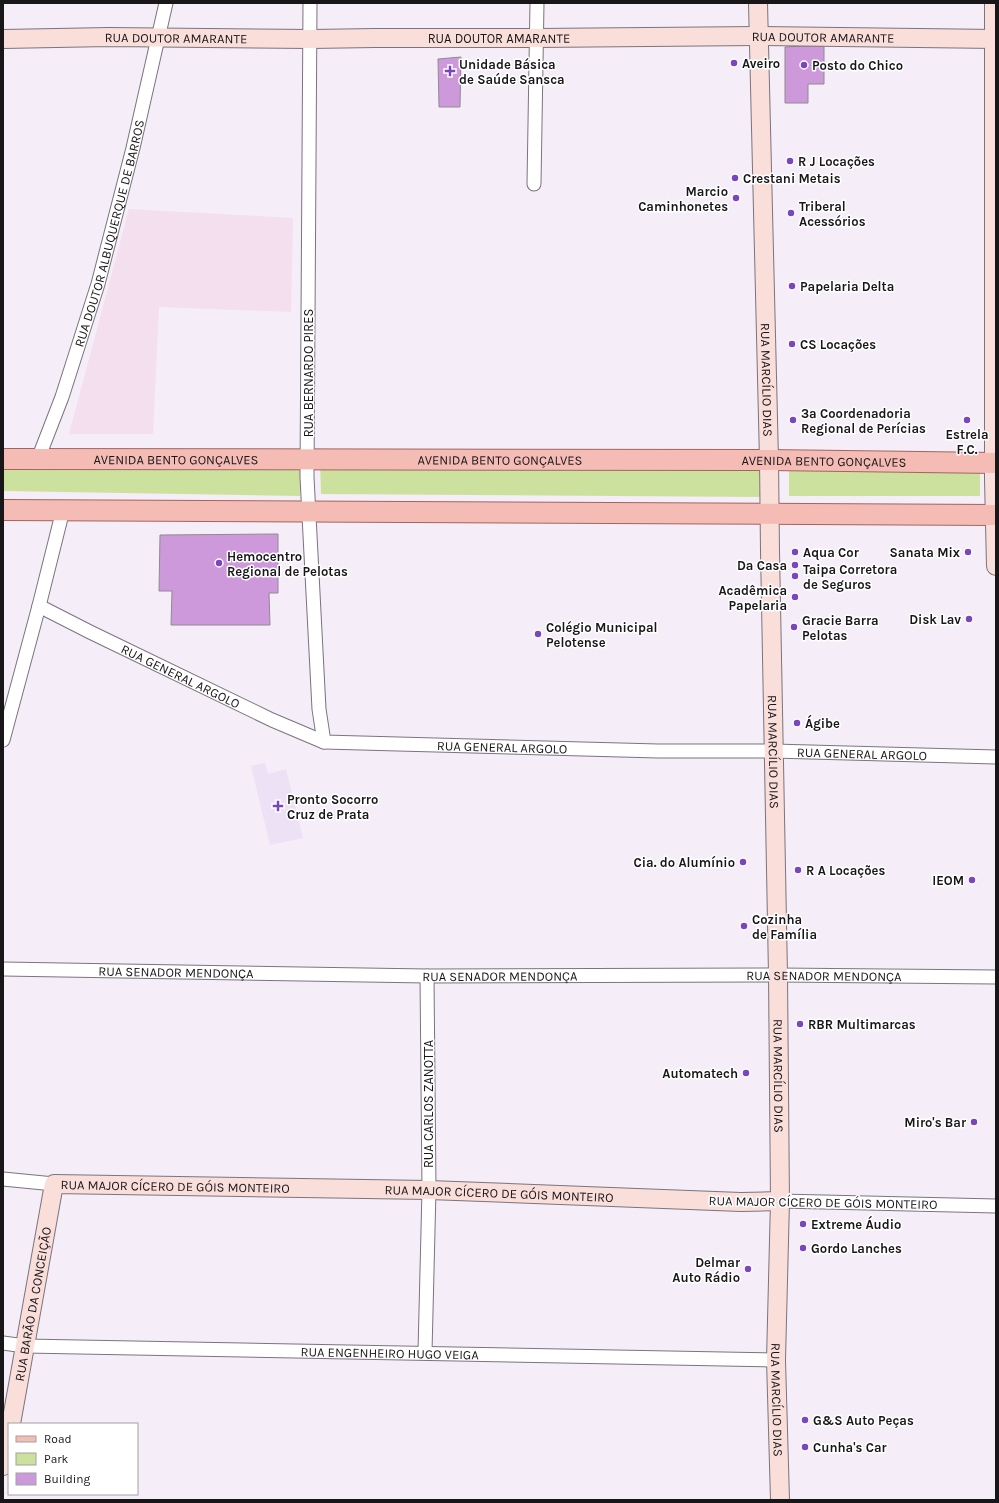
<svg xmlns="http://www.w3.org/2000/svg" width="999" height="1503" viewBox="0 0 999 1503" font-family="Karla,sans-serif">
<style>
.industrial{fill:#f4dfee}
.medical{fill:#ede1f5}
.green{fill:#cde19f}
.building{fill:#ce99db;stroke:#908a92}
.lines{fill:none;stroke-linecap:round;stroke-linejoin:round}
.street-casing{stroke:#7b747d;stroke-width:15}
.secondary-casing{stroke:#7b747d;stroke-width:20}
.primary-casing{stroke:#a2655f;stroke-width:22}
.street{stroke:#fff;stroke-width:13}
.secondary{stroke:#f9deda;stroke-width:18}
.primary{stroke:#f4bcb5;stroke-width:20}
.poi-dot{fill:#7946bd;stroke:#fff;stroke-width:1.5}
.labels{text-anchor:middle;stroke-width:3;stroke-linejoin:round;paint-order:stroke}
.street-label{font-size:13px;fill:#191619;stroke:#fff}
.poi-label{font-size:13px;font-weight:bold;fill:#191619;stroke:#fff;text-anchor:start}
</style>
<rect width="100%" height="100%" fill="#f5edf7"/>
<!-- industrial -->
<polygon class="industrial" points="129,209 293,218 291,312 159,307 153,434 69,434"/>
<!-- medical -->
<polygon class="medical" points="265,763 268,774 286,769 303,838 270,845 251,766"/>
<!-- green -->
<g class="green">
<polygon points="3,461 300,464 300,496 3,491"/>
<polygon points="320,462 759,466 760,497 321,494"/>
<rect x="789" y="466" width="191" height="30"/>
</g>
<!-- building -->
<g class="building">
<polygon points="824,45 824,84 808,84 808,103 785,103 785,47"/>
<polygon points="461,57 460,107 439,107 438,59"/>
<polygon points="278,534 278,593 269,593 270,625 171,625 172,591 159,591 160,535"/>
</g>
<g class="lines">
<!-- street casing -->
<g class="street-casing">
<g id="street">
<polyline points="310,3 307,477 319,709 324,742"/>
<polyline points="534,184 537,3"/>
<path id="s1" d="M 38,459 L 62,397 L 98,284 L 133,148 L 166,3"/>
<path id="s2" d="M 39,606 L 90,632 L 272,720 L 324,742 L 658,751 L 773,751 L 996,757"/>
<polyline points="3,740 39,606 63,510"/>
<path id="s3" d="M 3,969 L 427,976 L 778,975 L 996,977"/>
<polyline points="3,1179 54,1184"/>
<polyline points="780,1201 996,1206"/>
<path id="s4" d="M 3,1343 L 25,1346 L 776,1360"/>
<polyline points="425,1352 429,1190 427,976"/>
</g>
</g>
<!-- secondary casing -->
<g class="secondary-casing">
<g id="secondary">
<path id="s5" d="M 758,3 L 769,460 L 770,551 L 778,975 L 780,1201 L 776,1360 L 780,1500"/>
<polyline points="994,3 994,479 996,566"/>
<path id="s6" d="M 3,39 L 109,37 L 311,39 L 375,38 L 537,38 L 758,36 L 996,39"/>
<path id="s7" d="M 11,1424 L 54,1184 L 429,1190 L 741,1202 L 780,1201"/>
<polyline points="3,1466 9,1434"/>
</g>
</g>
<!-- primary casing -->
<g class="primary-casing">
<g id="primary">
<path id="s8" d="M 3,459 L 769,460 L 996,463"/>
<polyline points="3,510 996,515"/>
</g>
</g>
<!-- street -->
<use href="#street" class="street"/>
<!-- secondary -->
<use href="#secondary" class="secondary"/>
<!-- primary -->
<use href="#primary" class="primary"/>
</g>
<!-- markers -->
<g class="poi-dot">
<circle cx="734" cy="63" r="4"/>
<circle cx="804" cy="65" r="4"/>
<path d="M448 65h4v4h4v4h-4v4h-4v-4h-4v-4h4z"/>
<circle cx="790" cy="161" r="4"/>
<circle cx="735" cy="178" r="4"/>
<circle cx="736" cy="198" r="4"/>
<circle cx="791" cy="213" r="4"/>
<circle cx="792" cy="286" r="4"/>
<circle cx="792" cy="344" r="4"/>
<circle cx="793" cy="420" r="4"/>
<circle cx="967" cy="420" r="4"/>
<circle cx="795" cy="552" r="4"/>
<circle cx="968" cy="552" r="4"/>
<circle cx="219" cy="563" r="4"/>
<circle cx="795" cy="565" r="4"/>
<circle cx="795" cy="576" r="4"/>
<circle cx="795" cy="597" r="4"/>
<circle cx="969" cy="619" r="4"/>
<circle cx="794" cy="627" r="4"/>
<circle cx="538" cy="634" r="4"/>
<circle cx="797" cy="723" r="4"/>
<path d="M276 800h4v4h4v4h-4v4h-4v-4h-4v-4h4z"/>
<circle cx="743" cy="862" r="4"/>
<circle cx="798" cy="870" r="4"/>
<circle cx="972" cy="880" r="4"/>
<circle cx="744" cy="926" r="4"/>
<circle cx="800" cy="1024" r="4"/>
<circle cx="746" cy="1073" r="4"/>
<circle cx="974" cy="1122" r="4"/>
<circle cx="803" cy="1224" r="4"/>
<circle cx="803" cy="1248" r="4"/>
<circle cx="748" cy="1269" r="4"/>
<circle cx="805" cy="1420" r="4"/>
<circle cx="805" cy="1447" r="4"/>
</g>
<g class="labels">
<!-- street labels -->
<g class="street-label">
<text dy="5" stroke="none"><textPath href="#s6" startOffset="820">RUA DOUTOR AMARANTE</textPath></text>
<text dy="5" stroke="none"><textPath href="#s6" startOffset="173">RUA DOUTOR AMARANTE</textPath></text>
<text dy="5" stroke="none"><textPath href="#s6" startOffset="496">RUA DOUTOR AMARANTE</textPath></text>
<text dy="5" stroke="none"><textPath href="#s1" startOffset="237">RUA DOUTOR ALBUQUERQUE DE BARROS</textPath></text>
<text transform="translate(308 373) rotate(-90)" y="5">RUA BERNARDO PIRES</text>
<text dy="5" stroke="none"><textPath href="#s5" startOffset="377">RUA MARCÍLIO DIAS</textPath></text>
<text dy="5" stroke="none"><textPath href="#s8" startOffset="173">AVENIDA BENTO GONÇALVES</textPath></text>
<text dy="5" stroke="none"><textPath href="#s8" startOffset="497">AVENIDA BENTO GONÇALVES</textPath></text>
<text dy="5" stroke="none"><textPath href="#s8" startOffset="821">AVENIDA BENTO GONÇALVES</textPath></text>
<text dy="5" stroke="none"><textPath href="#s2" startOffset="158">RUA GENERAL ARGOLO</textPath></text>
<text dy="5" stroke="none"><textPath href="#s2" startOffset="494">RUA GENERAL ARGOLO</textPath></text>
<text dy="5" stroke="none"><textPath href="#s5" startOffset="749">RUA MARCÍLIO DIAS</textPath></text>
<text dy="5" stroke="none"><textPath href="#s2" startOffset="854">RUA GENERAL ARGOLO</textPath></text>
<text dy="5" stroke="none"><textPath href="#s3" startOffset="173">RUA SENADOR MENDONÇA</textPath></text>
<text dy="5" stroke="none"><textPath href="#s3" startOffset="497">RUA SENADOR MENDONÇA</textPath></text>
<text dy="5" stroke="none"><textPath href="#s3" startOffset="821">RUA SENADOR MENDONÇA</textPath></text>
<text dy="5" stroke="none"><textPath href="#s5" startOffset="1073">RUA MARCÍLIO DIAS</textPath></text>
<text transform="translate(428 1104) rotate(-90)" y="5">RUA CARLOS ZANOTTA</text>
<text dy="5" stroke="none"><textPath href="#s7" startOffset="365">RUA MAJOR CÍCERO DE GÓIS MONTEIRO</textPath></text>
<text dy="5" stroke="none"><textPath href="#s7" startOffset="689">RUA MAJOR CÍCERO DE GÓIS MONTEIRO</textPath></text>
<text transform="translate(823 1202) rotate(1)" y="5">RUA MAJOR CÍCERO DE GÓIS MONTEIRO</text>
<text dy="5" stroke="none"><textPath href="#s7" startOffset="122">RUA BARÃO DA CONCEIÇÃO</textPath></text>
<text dy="5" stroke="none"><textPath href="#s4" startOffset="387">RUA ENGENHEIRO HUGO VEIGA</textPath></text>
<text dy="5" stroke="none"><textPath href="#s5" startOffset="1397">RUA MARCÍLIO DIAS</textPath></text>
</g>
<!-- poi labels -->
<g class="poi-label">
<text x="742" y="68">Aveiro</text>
<text x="459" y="69">Unidade Básica<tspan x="459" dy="15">de Saúde Sansca</tspan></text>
<text x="812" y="70">Posto do Chico</text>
<text x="798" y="166">R J Locações</text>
<text x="743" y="183">Crestani Metais</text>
<text x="728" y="196" text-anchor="end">Marcio<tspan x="728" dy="15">Caminhonetes</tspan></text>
<text x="799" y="211">Triberal<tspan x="799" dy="15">Acessórios</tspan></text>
<text x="800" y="291">Papelaria Delta</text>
<text x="800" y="349">CS Locações</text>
<text x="801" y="418">3ª Coordenadoria<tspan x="801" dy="15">Regional de Perícias</tspan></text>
<text x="967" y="439" text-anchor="middle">Estrela<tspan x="967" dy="15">F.C.</tspan></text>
<text x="803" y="557">Aqua Cor</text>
<text x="960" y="557" text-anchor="end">Sanata Mix</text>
<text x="227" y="561">Hemocentro<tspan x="227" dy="15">Regional de Pelotas</tspan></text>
<text x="787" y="570" text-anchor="end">Da Casa</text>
<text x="803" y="574">Taipa Corretora<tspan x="803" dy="15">de Seguros</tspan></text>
<text x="787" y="595" text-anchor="end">Acadêmica<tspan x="787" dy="15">Papelaria</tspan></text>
<text x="961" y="624" text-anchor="end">Disk Lav</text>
<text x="802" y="625">Gracie Barra<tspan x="802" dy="15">Pelotas</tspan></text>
<text x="546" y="632">Colégio Municipal<tspan x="546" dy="15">Pelotense</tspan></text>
<text x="805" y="728">Ágibe</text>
<text x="287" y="804">Pronto Socorro<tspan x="287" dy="15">Cruz de Prata</tspan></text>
<text x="735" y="867" text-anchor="end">Cia. do Alumínio</text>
<text x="806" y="875">R A Locações</text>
<text x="964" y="885" text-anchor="end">IEOM</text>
<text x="752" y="924">Cozinha<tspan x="752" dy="15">de Família</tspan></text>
<text x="808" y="1029">RBR Multimarcas</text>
<text x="738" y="1078" text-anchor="end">Automatech</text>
<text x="966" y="1127" text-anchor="end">Miro's Bar</text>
<text x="811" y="1229">Extreme Áudio</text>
<text x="811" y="1253">Gordo Lanches</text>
<text x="740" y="1267" text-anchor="end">Delmar<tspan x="740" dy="15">Auto Rádio</tspan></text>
<text x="813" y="1425">G&amp;S Auto Peças</text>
<text x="813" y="1452">Cunha's Car</text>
</g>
</g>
<!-- border -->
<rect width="999" height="1503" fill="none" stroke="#191619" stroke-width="8"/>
<!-- legend -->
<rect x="8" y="1423" width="130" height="72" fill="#ffffff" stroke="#a3a2a3"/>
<rect x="16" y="1436" width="20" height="6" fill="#f4bcb5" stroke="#a3a2a3"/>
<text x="44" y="1443" font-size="12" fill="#191619">Road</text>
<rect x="16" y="1453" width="20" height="12" fill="#cde19f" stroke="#a3a2a3"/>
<text x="44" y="1463" font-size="12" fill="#191619">Park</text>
<rect x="16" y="1473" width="20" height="12" fill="#ce99db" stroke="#a3a2a3"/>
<text x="44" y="1483" font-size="12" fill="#191619">Building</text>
</svg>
